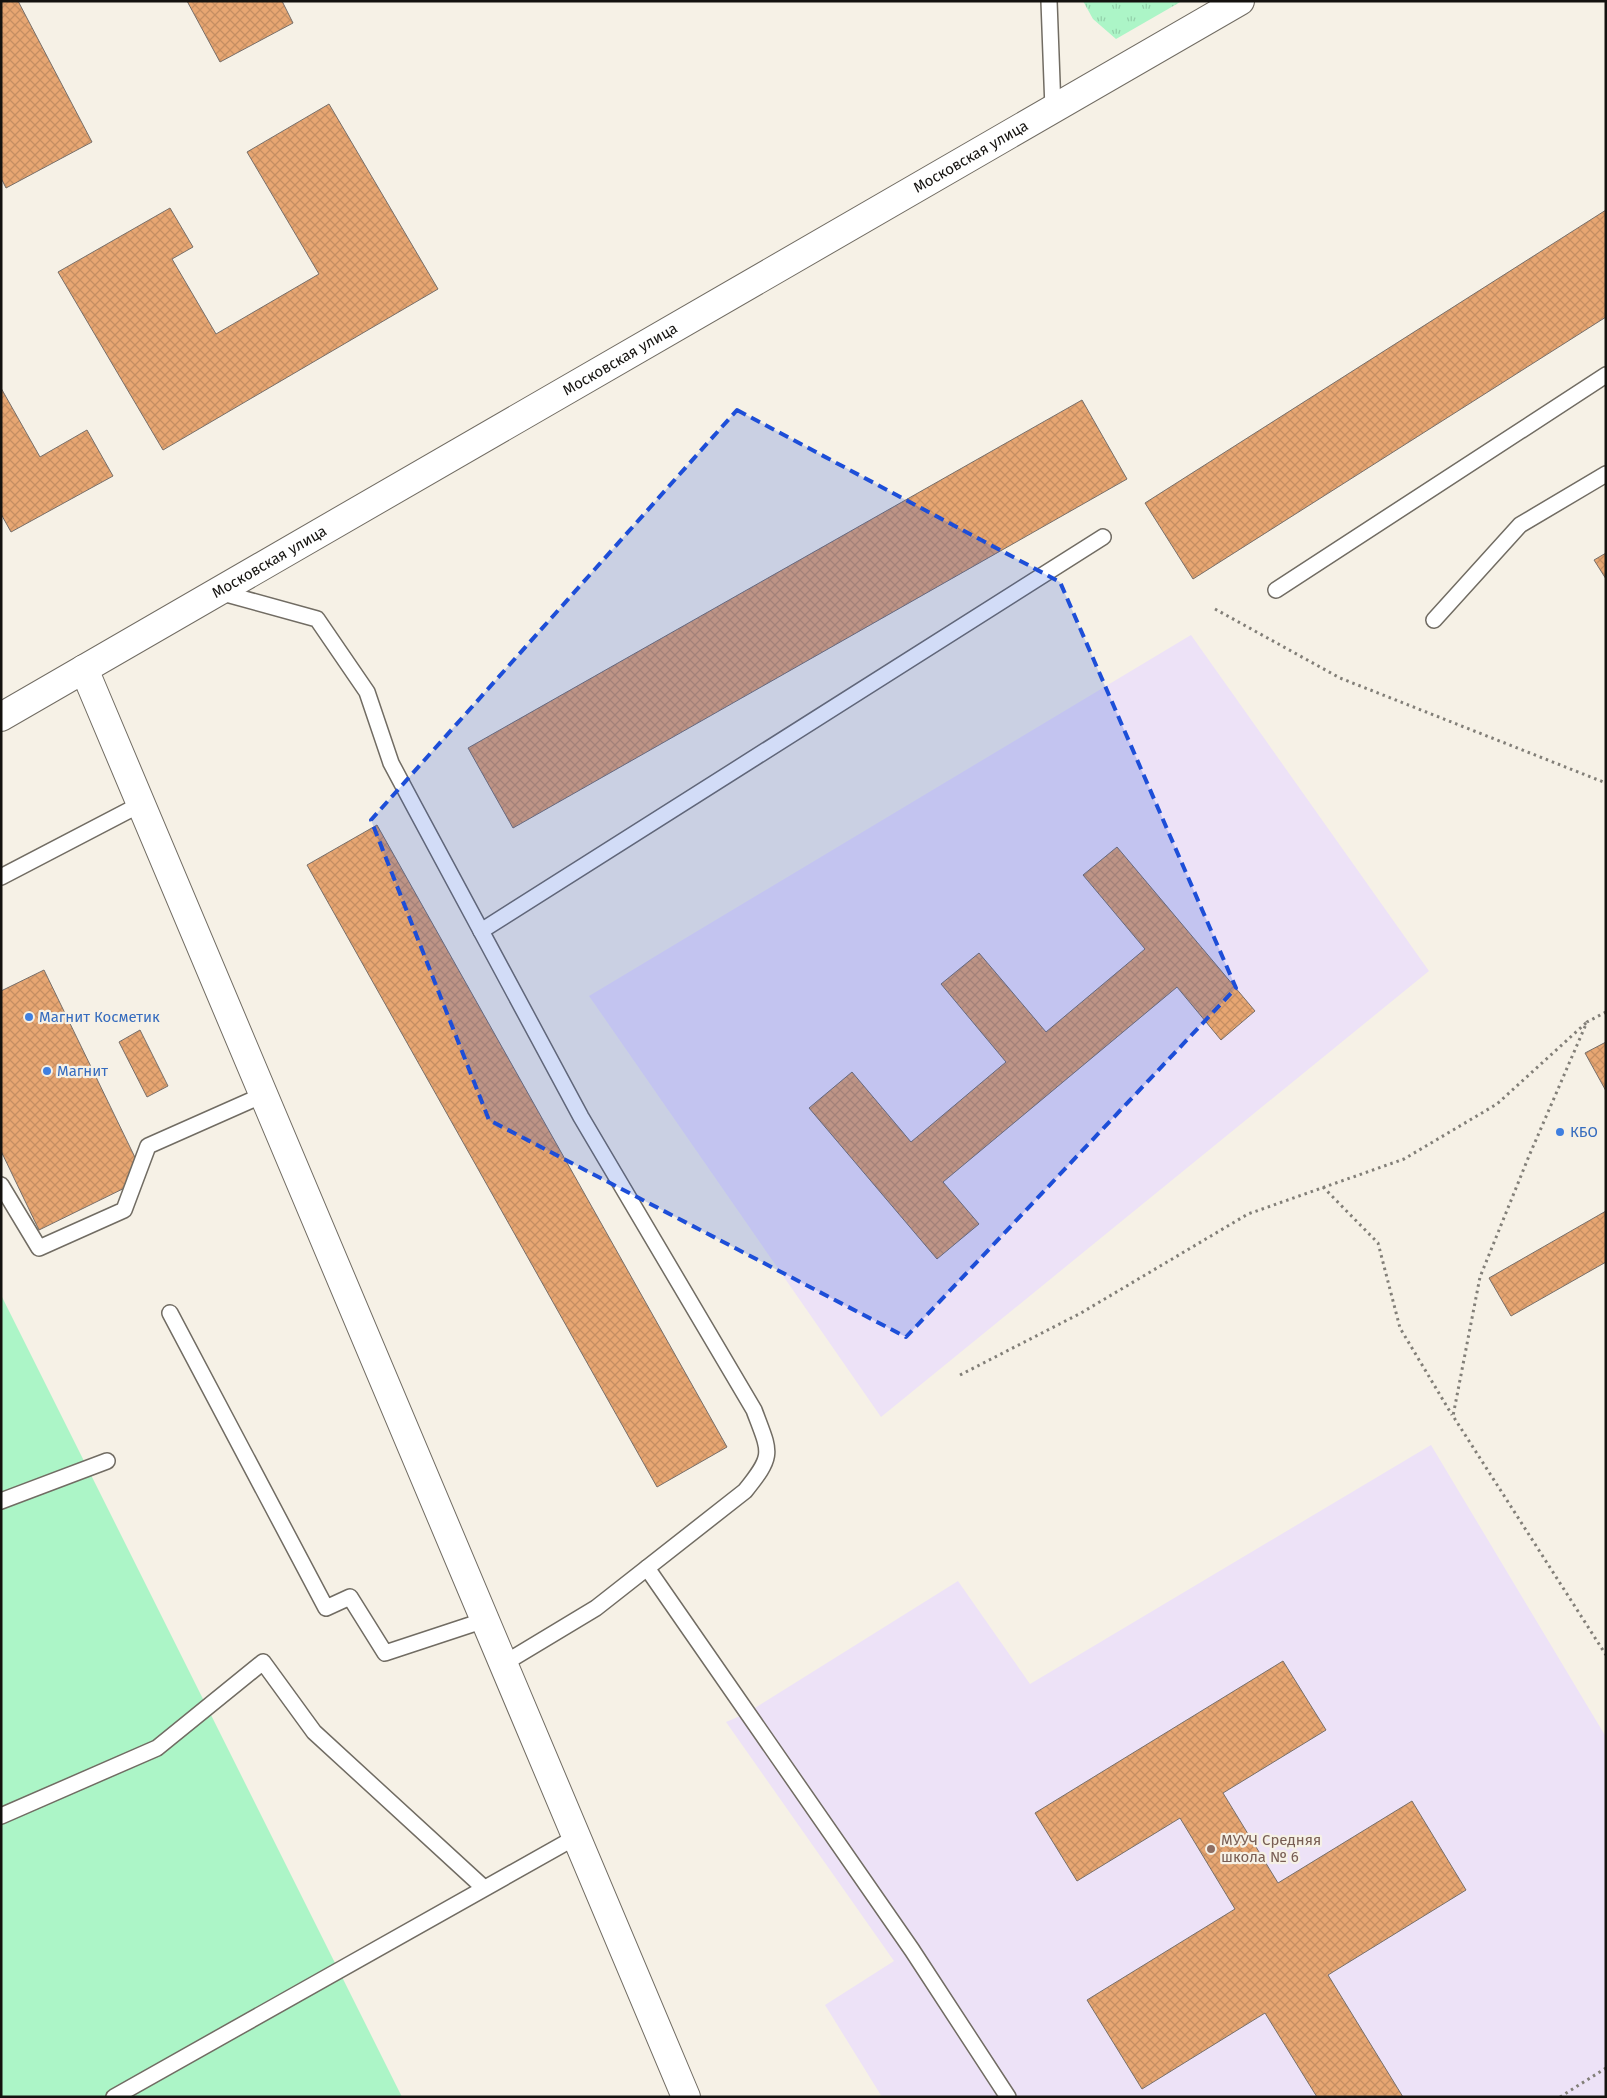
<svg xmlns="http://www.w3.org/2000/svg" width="1607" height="2098" viewBox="0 0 1607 2098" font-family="'Fira Sans',sans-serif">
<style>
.education{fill:#ede2f7}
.grass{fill:url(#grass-tufts)}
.garden{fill:#acf5c7}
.building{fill:url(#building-cross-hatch);stroke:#786f69}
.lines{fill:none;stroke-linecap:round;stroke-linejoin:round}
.service-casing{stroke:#716c63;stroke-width:18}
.minor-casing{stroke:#716c63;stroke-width:30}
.primary-casing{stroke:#716c63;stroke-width:30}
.path{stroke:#827f78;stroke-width:3;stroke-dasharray:2.5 4;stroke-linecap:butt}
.service{stroke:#fff;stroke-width:15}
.minor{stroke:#fff;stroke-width:28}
.primary{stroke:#fff;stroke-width:28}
.marked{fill:#1d4ed8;fill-opacity:0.2;stroke:#1d4ed8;stroke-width:4;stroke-dasharray:10 6;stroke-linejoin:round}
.shop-dot{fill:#3f7fe0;stroke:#f6f1e6;stroke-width:2}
.education-dot{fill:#8d6e63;stroke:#f6f1e6;stroke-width:2}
.labels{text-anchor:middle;stroke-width:4.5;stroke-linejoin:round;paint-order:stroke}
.street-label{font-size:15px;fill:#14120f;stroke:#f6f1e6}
.shop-label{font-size:15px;fill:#366cbe;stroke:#f6f1e6;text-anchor:start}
.education-label{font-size:15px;fill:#785e54;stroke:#f6f1e6;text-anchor:start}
</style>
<defs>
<pattern id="grass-tufts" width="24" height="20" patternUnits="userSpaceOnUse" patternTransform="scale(1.25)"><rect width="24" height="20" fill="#acf5c7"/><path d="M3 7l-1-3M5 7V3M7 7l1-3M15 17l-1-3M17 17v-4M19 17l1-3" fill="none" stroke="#93d1aa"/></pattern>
<pattern id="building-cross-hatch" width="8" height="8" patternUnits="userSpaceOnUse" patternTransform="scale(1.25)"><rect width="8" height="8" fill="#e7a672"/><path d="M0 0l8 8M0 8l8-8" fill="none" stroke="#c58e62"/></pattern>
</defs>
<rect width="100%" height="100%" fill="#f6f1e6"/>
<!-- education -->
<g class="education">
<polygon points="1191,635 1429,971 881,1417 589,996"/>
<polygon points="1431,1445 1606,1737 1606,2097 882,2097 825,2005 894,1961 726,1722 747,1713 958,1581 1030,1684"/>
</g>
<!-- grass -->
<polygon class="grass" points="1083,1 1182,1 1116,39 1093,19"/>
<!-- garden -->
<polygon class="garden" points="1,1295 402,2097 1,2097"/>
<!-- building -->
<g class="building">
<polygon points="1,1 18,1 92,142 6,188 1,178"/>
<polygon points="187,1 282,1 293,23 220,62"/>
<polygon points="329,104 438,289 163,450 58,272 170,208 193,247 172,259 216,334 319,274 247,152"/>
<polygon points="1606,210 1606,317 1193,579 1145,503"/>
<polygon points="1,388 40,457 87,430 113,476 11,532 1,514"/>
<polygon points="1082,400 1127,479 513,828 468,748"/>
<polygon points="1606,553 1606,579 1594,560"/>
<polygon points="377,825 727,1447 657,1487 307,865"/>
<polygon points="1117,847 1255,1011 1221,1040 1177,987 943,1182 979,1224 937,1259 809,1108 852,1072 911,1142 1006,1062 941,984 979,953 1046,1032 1145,949 1083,875"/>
<polygon points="44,970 145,1178 39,1230 1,1151 1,991"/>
<polygon points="140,1030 168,1086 147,1097 119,1042"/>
<polygon points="1606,1042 1606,1091 1585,1053"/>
<polygon points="1606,1211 1606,1262 1511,1316 1489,1278"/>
<polygon points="1283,1661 1326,1730 1223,1793 1278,1883 1412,1801 1466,1890 1328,1975 1403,2097 1317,2097 1265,2013 1142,2089 1087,2000 1235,1909 1180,1818 1077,1881 1035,1813"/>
</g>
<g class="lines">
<!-- service casing -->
<g class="service-casing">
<g id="service">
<polyline points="1049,1 1053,109"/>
<polyline points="1276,590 1606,375"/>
<path d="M 219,592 L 317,619 L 367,692 L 391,763 L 415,808 L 581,1117 L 754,1410 C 770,1453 775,1454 745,1491 L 596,1608 L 503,1664"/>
<polyline points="1434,620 1520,525 1606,474"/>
<polyline points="1,877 141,804"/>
<polyline points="481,931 1103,537"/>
<polyline points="1,1185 39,1248 124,1210 148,1146 263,1095"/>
<polyline points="170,1313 326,1608 350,1597 385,1653 485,1620"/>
<polyline points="1,1501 107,1461"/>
<polyline points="647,1568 912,1950 1008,2097"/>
<polyline points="1,1816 157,1748 263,1662 314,1732 484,1888"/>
<polyline points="114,2097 576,1837"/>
</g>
</g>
<!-- minor casing -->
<g class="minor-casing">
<polyline id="minor" points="84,669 686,2097"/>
</g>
<!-- primary casing -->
<g class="primary-casing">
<g id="primary">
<path id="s1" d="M 1,717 L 1240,1"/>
</g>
</g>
<!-- path -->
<g class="path">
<polyline points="1215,609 1340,678 1606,783"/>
<polyline points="1606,1012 1587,1022 1529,1156 1480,1277 1453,1416 1606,1655"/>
<polyline points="1323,1187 1378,1243 1400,1328 1452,1415"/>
<polyline points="960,1375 1081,1313 1248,1214 1404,1159 1497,1104 1587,1022"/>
<polyline points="1560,2097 1606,2068"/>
</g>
<!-- service -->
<use href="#service" class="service"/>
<!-- minor -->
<use href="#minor" class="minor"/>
<!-- primary -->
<use href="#primary" class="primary"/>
</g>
<!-- marked area -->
<path class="marked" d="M 737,410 L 1060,582 L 1236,988 L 906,1337 L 489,1120 L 371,820 Z"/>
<!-- markers -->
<g class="shop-dot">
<circle cx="29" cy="1017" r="5"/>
<circle cx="47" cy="1071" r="5"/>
<circle cx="1560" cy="1132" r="5"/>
</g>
<circle class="education-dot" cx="1211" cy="1849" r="5"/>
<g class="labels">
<!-- street labels -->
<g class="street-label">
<text dy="5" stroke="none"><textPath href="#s1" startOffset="1120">Московская улица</textPath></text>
<text dy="5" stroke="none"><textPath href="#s1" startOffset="715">Московская улица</textPath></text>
<text dy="5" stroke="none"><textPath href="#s1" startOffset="310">Московская улица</textPath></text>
</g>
<!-- shop labels -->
<g class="shop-label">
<text x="39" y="1022">Магнит Косметик</text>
<text x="57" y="1076">Магнит</text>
<text x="1570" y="1137">КБО</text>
</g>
<!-- education labels -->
<g class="education-label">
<text x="1221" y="1845">МУУЧ Средняя<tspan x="1221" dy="17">школа № 6</tspan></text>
</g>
</g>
<!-- border -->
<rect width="1607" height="2098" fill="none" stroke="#14120f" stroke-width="5"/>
</svg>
